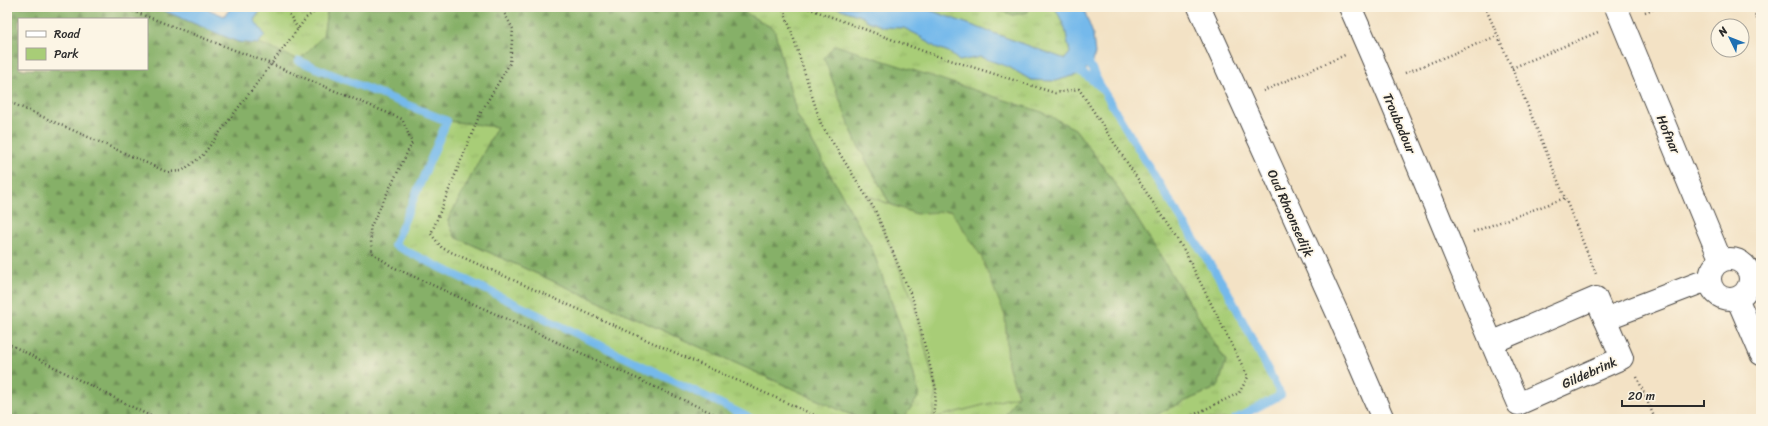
<svg xmlns="http://www.w3.org/2000/svg" width="1768" height="426" viewBox="0 0 1768 426" font-family="Sriracha,sans-serif">
<style>
.grass{fill:url(#grass-tufts);stroke:#6a7c51}
.forest{fill:url(#forest-firs);stroke:#586e4a;fill-rule:evenodd}
.green{fill:#a8cd77;stroke:#6a7c51}
.water{fill:#75b9eb;stroke:#50728b}
.lines{fill:none;stroke-linecap:round;stroke-linejoin:round}
.stream{stroke:#75b9eb;stroke-width:8}
.minor-casing{stroke:#494642;stroke-width:24}
.path{stroke:#494642;stroke-width:2.5;stroke-dasharray:1 3;stroke-linecap:butt}
.minor{stroke:#fff;stroke-width:22}
.labels{text-anchor:middle;stroke-width:3.5;stroke-linejoin:round;paint-order:stroke}
.street-label{font-size:13px;fill:#2b2b2b;stroke:#fcf5e5}
</style>
<defs>
<pattern id="grass-tufts" width="24" height="20" patternUnits="userSpaceOnUse"><rect width="24" height="20" fill="#a8cd77"/><path d="M3 7l-1-3M5 7V3M7 7l1-3M15 17l-1-3M17 17v-4M19 17l1-3" fill="none" stroke="#91b067"/></pattern>
<pattern id="forest-firs" width="22" height="20" patternUnits="userSpaceOnUse"><rect width="22" height="20" fill="#86b068"/><path d="M5 1l3.5 6h-7zM16 11l3.5 6h-7z" fill="#6e8f56"/></pattern>
</defs>
<rect width="100%" height="100%" fill="#fcf5e5"/>
<filter id="ink" filterUnits="userSpaceOnUse"><feTurbulence type="fractalNoise" baseFrequency=".025" numOctaves="2"/><feDisplacementMap in="SourceGraphic" scale="8" xChannelSelector="R" yChannelSelector="G"/><feConvolveMatrix kernelMatrix="1 2 1 2 8 2 1 2 1" color-interpolation-filters="sRGB"/></filter>
<filter id="wash" filterUnits="userSpaceOnUse"><feTurbulence type="fractalNoise" baseFrequency=".012" numOctaves="4" result="noise"/><feDisplacementMap in="SourceGraphic" scale="16" xChannelSelector="R" yChannelSelector="G"/><feGaussianBlur stdDeviation="0.9" result="paint"/><feColorMatrix in="noise" values="0 0 0 0 0 0 0 0 0 0 0 0 0 0 0 0 0 1.4 0 .05"/><feComposite in="paint" operator="in"/></filter>
<g filter="url(#wash)">
<rect width="100%" height="100%" fill="#f3e2c5"/>
<!-- grass -->
<g class="grass">
<polygon points="263,7 328,7 323,36 299,61 258,44 254,20"/>
<polygon points="735,7 835,7 861,16 868,21 884,27 904,28 918,35 935,47 949,52 959,61 980,57 1009,67 1031,80 1055,81 1083,73 1101,87 1168,198 1228,292 1281,395 1235,419 1144,419 1218,387 1226,361 1110,176 1075,129 855,140 890,204 866,195 875,211 913,300 936,389 933,418 1018,396 1003,419 903,419 919,396 905,339 872,249 797,115 774,29"/>
<polygon points="921,7 989,7 1013,15 1028,12 1029,7 1055,7 1065,28 1070,53 1065,59"/>
<polygon points="447,121 498,126 448,220 455,237 860,419 752,419 394,245"/>
</g>
<!-- forest -->
<g class="forest">
<path d="M 7,7 L 155,7 L 238,42 L 259,43 L 299,60 L 323,36 L 328,7 L 735,7 L 774,29 L 797,115 L 872,249 L 905,339 L 919,396 L 903,419 L 860,419 L 455,237 L 448,220 L 497,127 L 448,121 L 394,245 L 752,419 L 7,419 ZM 19,19 L 147,19 L 147,69 L 19,69 Z"/>
<polygon points="989,7 1029,7 1028,12 1013,15"/>
<polygon points="835,45 1042,112 1075,129 1110,176 1226,361 1218,387 1144,419 1003,419 1018,395 1008,365 1005,316 951,211 916,214 890,204 855,140 824,58"/>
</g>
<!-- green -->
<polygon class="green" points="865,195 916,214 951,211 981,256 1005,316 1008,365 1018,396 933,418 936,389 913,300 875,211"/>
<!-- water -->
<g class="water">
<polygon points="155,7 203,7 224,16 232,7 263,7 254,20 265,35 258,44 238,42"/>
<polygon points="835,7 921,7 1065,59 1070,53 1065,28 1055,7 1083,7 1093,34 1095,55 1090,65 1083,73 1055,81 1031,80 1009,67 980,57 959,61 949,52 935,47 918,35 904,28 884,27 868,21 861,16"/>
</g>
<g class="lines">
<!-- stream -->
<g class="stream">
<polyline points="1085,55 1101,87 1168,198 1228,292 1281,395 1235,419"/>
<polyline points="299,61 447,121 394,245 752,419"/>
<polyline points="1074,70 1083,73 1099,86"/>
</g>
</g>
</g>
<g filter="url(#ink)">
<g class="lines">
<!-- minor casing -->
<g class="minor-casing">
<g id="minor">
<polyline points="1199,7 1340,319 1383,419"/>
<path d="M 1350,7 C 1409,138 1460,272 1518,404 L 1622,358 L 1596,298 L 1491,343"/>
<polyline points="1616,7 1721,261"/>
<circle cx="1730" cy="279" r="20"/>
<polyline points="1737,298 1761,354"/>
<polyline points="1605,319 1699,283 1710,282"/>
</g>
</g>
<!-- path -->
<g class="path">
<polyline points="122,7 271,64 402,119 412,143 370,228 372,253 393,267 725,419"/>
<polyline points="290,7 288,12 298,29"/>
<polyline points="482,7 488,8 490,7"/>
<polyline points="501,7 513,29 510,63 480,114 431,234 442,248 823,419"/>
<polyline points="779,7 784,11 791,30 821,124 875,210 913,300 936,389 933,419"/>
<polyline points="805,7 931,54 1055,93 1079,89 1184,250 1248,377 1239,393 1185,419"/>
<polyline points="1485,7 1512,68 1596,274"/>
<polyline points="1752,7 1761,28"/>
<polyline points="1645,12 1658,7"/>
<polyline points="1512,68 1598,32"/>
<polyline points="1405,73 1497,36"/>
<polyline points="1263,91 1345,55"/>
<polyline points="7,101 167,172 182,171 202,156 306,18 321,7"/>
<polyline points="1473,232 1565,198"/>
<polyline points="7,343 156,419"/>
<polyline points="1637,377 1655,419"/>
</g>
<!-- minor -->
<use href="#minor" class="minor"/>
</g>
</g>
<g class="labels">
<!-- street labels -->
<g class="street-label">
<text transform="translate(1400 123) rotate(67)" y="5">Troubadour</text>
<text transform="translate(1669 134) rotate(67)" y="5">Hofnar</text>
<text transform="translate(1291 213) rotate(66)" y="5">Oud Rhoonsedijk</text>
<text transform="translate(1589 372) rotate(-24)" y="5">Gildebrink</text>
</g>
</g>
<!-- margin -->
<rect width="1768" height="426" fill="none" stroke="#fcf5e5" stroke-width="24"/>
<!-- legend -->
<rect x="18" y="18" width="130" height="52" fill="#fcf5e5" stroke="#a8a49b"/>
<rect x="26" y="31" width="20" height="6" fill="#ffffff" stroke="#a8a49b"/>
<text x="54" y="38" font-size="12" fill="#2b2b2b">Road</text>
<rect x="26" y="48" width="20" height="12" fill="#a8cd77" stroke="#a8a49b"/>
<text x="54" y="58" font-size="12" fill="#2b2b2b">Park</text>
<!-- north arrow -->
<g transform="translate(1730 38) rotate(313)"><circle r="19" fill="#fcf5e5" stroke="#a8a49b"/>
<path d="M0-3L7 15L0 10L-7 15Z" fill="#1f6fb2"/>
<text y="-6" font-size="11" font-weight="bold" text-anchor="middle" fill="#2b2b2b">N</text>
</g>
<!-- scale -->
<path d="M1622 400v6h82v-6" fill="none" stroke="#2b2b2b" stroke-width="2"/>
<text x="1628" y="400" font-size="12" fill="#2b2b2b" stroke="#fcf5e5" stroke-width="3" paint-order="stroke">20 m</text>
</svg>
